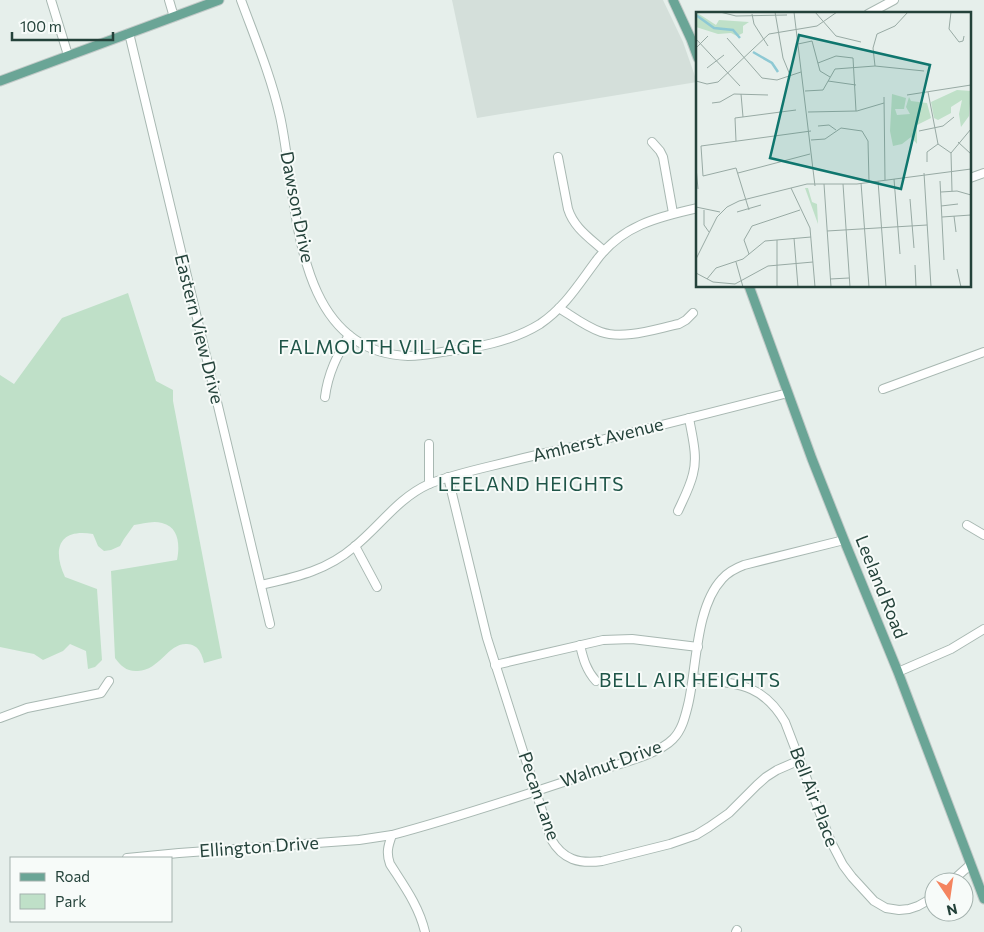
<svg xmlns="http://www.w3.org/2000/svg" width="984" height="932" viewBox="0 0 984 932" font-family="Commissioner,sans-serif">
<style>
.built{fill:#d4dfda}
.green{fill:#bfe0c8}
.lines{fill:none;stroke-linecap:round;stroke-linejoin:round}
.minor-casing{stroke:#a8b8b2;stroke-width:10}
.major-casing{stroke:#c2cac8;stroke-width:11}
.minor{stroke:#fff;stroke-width:8}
.major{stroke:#6aa596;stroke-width:9}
.labels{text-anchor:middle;stroke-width:4;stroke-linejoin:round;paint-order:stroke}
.street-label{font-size:18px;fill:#24423a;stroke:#f7fbf9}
.neighbourhood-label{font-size:19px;letter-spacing:1px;fill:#1f5548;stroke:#f7fbf9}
.inset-river{fill:none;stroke:#8ec9d4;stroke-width:2.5}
.inset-road{fill:none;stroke:#98aaa4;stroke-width:1}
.view{fill:#0f766e;fill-opacity:0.15;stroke:#0f766e;stroke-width:2.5}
.inset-edge{fill:none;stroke:#24423a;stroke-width:2.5}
</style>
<rect width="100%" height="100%" fill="#e6efeb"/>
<!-- built -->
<polygon class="built" points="452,0 663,0 683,42 697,82 477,118"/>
<!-- green -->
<path class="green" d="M 128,293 L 156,381 L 173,390 L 173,401 L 222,658 L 204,663 C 203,659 202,655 200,652 C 198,647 192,644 187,644 C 168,643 160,670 138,671 C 127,672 121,666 115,658 L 111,571 L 177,560 C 180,545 179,527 162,523 C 153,520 142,524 134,525 L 124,539 L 120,546 L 111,550 L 104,551 L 98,546 L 93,534 C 59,528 52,549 65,577 L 97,589 L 102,660 L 95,667 L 88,669 L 86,651 L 70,644 L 63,651 L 43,660 L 34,654 L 0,647 L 0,375 L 14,384 L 62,318 Z"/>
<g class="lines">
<!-- minor casing -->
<g class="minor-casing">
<g id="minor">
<polyline points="51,0 68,55"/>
<polyline points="169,0 174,17"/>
<path d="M 241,0 C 255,38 271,76 280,116 C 298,197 291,352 408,356 C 419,356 431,354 442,352 C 475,348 511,342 540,324 C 565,307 578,285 596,261 C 621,226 657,217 698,208"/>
<polyline points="868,14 894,0"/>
<polyline points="129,33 270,624"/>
<polyline points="652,142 660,151 663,157 673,213"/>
<path d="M 558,157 L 568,209 C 574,228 590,238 604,251"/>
<polyline points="970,178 984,173"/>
<path d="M 559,308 C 572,316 586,327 601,332 C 624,340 655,329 679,324 L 686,320 L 693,313"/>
<polyline points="883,389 984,352"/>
<path d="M 325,397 C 328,373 337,356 349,335"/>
<polyline points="429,444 429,484"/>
<path d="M 448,477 L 487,638 L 551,839 C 563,860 579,864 602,861 L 670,844 L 696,835 L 709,827 L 729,813 L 757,785 L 766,777 L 777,770 L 800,760"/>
<path d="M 678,511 C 683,500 690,487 693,474 C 698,456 692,436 689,418"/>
<polyline points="967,525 984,535"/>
<polyline points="355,546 377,587"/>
<path d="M 261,585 C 296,577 326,571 354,547 C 380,526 398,498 429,484 C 449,476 470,471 491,466 C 515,460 540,454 564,449 C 639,431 714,412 788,393"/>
<path d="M 580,645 C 583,658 586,670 596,681"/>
<polyline points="495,665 603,640 632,639 698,647"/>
<polyline points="898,672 951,649 984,629"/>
<path d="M 693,678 C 735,684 762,682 785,722 L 831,842 L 843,865 L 852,877 L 874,901 L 886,908 L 899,910 L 909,909 L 918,906 L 934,897"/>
<polyline points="0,718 27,708 101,693 109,681"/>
<polyline points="127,858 179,853 359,840 392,835"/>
<polyline points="951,882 971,864"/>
<path d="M 425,932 C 419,906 404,886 390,864 C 386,853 388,846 392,835 C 460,817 527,794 594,772 C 615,765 658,755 673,739 C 682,730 685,717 688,705 C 697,668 695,608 722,579 C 728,572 736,568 744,565 L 844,540"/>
<polyline points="736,932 737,930"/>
</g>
</g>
<!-- major casing -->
<g class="major-casing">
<g id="major">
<polyline points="673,0 691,39 698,58"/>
<polyline points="0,81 219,0"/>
<polyline points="749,286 812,459 844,540 898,672 984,899"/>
</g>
</g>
<!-- minor -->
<use href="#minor" class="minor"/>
<!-- major -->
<use href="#major" class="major"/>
</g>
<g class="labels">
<!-- street labels -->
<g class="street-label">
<text transform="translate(297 207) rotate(79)" y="6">Dawson Drive</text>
<text transform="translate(199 329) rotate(76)" y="6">Eastern View Drive</text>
<text transform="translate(598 440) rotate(-14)" y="6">Amherst Avenue</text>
<text transform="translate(881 587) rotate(68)" y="6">Leeland Road</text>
<text transform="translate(611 764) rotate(-20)" y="6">Walnut Drive</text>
<text transform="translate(539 796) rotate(71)" y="6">Pecan Lane</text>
<text transform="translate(814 797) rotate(69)" y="6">Bell Air Place</text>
<text transform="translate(259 847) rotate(-4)" y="6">Ellington Drive</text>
</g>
<!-- neighbourhood labels -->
<g class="neighbourhood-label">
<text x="381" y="354">FALMOUTH VILLAGE</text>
<text x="531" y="491">LEELAND HEIGHTS</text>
<text x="690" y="687">BELL AIR HEIGHTS</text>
</g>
</g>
<!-- overview -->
<g transform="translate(696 12)">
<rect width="275" height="275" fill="#e6efeb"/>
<path d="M 0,0 L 20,13 L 23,8 L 53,10 L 47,14 L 47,21 L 41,24 L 35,21 L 22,22 L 0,15 ZM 261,78 L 275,79 L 273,104 L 265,115 L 263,102 L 266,88 L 255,95 L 255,101 L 242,108 L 238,106 L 235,90 ZM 196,82 L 210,86 L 208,97 L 199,97 L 201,103 L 214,102 L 210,95 L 213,85 L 215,89 L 231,91 L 235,106 L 221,113 L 221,132 L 215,125 L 206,132 L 197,134 L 194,119 ZM 109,176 L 112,176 L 116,190 L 121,192 L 122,212 Z" fill="#bfe0c8"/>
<path class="inset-river" d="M 0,3 L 18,16 L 37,18 L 44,26M 57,40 L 76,51 L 82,60"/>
<path class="inset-road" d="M 24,0 L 40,4 L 91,3M 79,0 L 87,46 L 94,63M 98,0 L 119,174M 119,0 L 140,24 L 165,30M 255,0 L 253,17 L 263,30 L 267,29 L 268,24M 56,2 L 58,12 L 72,34M 31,26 L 66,66 L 81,68 L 105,60M 0,27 L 44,74M 102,32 L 116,29 L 124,59 L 134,65M 0,36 L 12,24M 122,51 L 140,44 L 157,46 L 160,99M 179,54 L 228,59M 11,56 L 28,43M 0,69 L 11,72 L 22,70 L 73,22 L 121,14 L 141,0M 132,69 L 160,73M 109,79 L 127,78 L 139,57 L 179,54 L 177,36 L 181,22 L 199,14 L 212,0M 232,80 L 242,132 L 255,141M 45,82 L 47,105M 211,83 L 275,73M 188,85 L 189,168M 16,91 L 24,90 L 38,82 L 72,83M 112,100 L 161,99 L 188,91M 122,114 L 133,113 L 140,118M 223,119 L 247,114 L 258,105M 115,128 L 129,127 L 145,116 L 166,119 L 172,129 L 173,170M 40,129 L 39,106 L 100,98M 262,130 L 275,142M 231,150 L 231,140 L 242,132M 0,155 L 2,177M 42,161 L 114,142M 228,161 L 235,275M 198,167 L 204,242M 182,169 L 190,275M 244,169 L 248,248M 165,171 L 173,275M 128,172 L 135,275M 147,172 L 154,275M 95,176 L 114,216 L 119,275M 256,179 L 255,141 L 275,117M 245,180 L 261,179 L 275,183M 214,187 L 218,236M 245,194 L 262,192M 0,195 L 24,200M 8,198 L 8,213 L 13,220M 53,198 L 40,156 L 7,164 L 5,134 L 115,119M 41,200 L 65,193M 258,204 L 260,220M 246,205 L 275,203M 131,219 L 231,213M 98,226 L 102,275M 81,228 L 81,275M 53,242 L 48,228 L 56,214 L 104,198M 0,247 L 21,205 L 31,195 L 43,189 L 111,172 L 161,172 L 275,157M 40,250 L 47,275M 219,253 L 220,275M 261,257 L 265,275M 0,261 L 17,270 L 39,272 L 72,254 L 117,250M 11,267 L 20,256 L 47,247 L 69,229 L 115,225M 134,267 L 153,266"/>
<path class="view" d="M 103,23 L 234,53 L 205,177 L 74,146 Z"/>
<rect width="275" height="275" class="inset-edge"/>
</g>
<!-- legend -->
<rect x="10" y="857" width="162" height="65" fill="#f7fbf9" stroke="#a3b1ad"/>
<rect x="20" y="873" width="25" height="8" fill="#6aa596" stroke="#a3b1ad"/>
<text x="55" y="882" font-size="15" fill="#24423a">Road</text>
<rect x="20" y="894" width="25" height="15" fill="#bfe0c8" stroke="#a3b1ad"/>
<text x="55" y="907" font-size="15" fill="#24423a">Park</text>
<!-- north arrow -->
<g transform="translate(949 897) rotate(167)"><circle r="24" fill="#f7fbf9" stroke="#a3b1ad"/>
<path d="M0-4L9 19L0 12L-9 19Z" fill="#f4845f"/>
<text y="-8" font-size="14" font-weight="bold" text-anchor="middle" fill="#24423a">N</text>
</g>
<!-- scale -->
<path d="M12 32v8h101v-8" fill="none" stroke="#24423a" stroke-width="2.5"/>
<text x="20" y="32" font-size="15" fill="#24423a" stroke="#f7fbf9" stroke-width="4" paint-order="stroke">100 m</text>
</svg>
